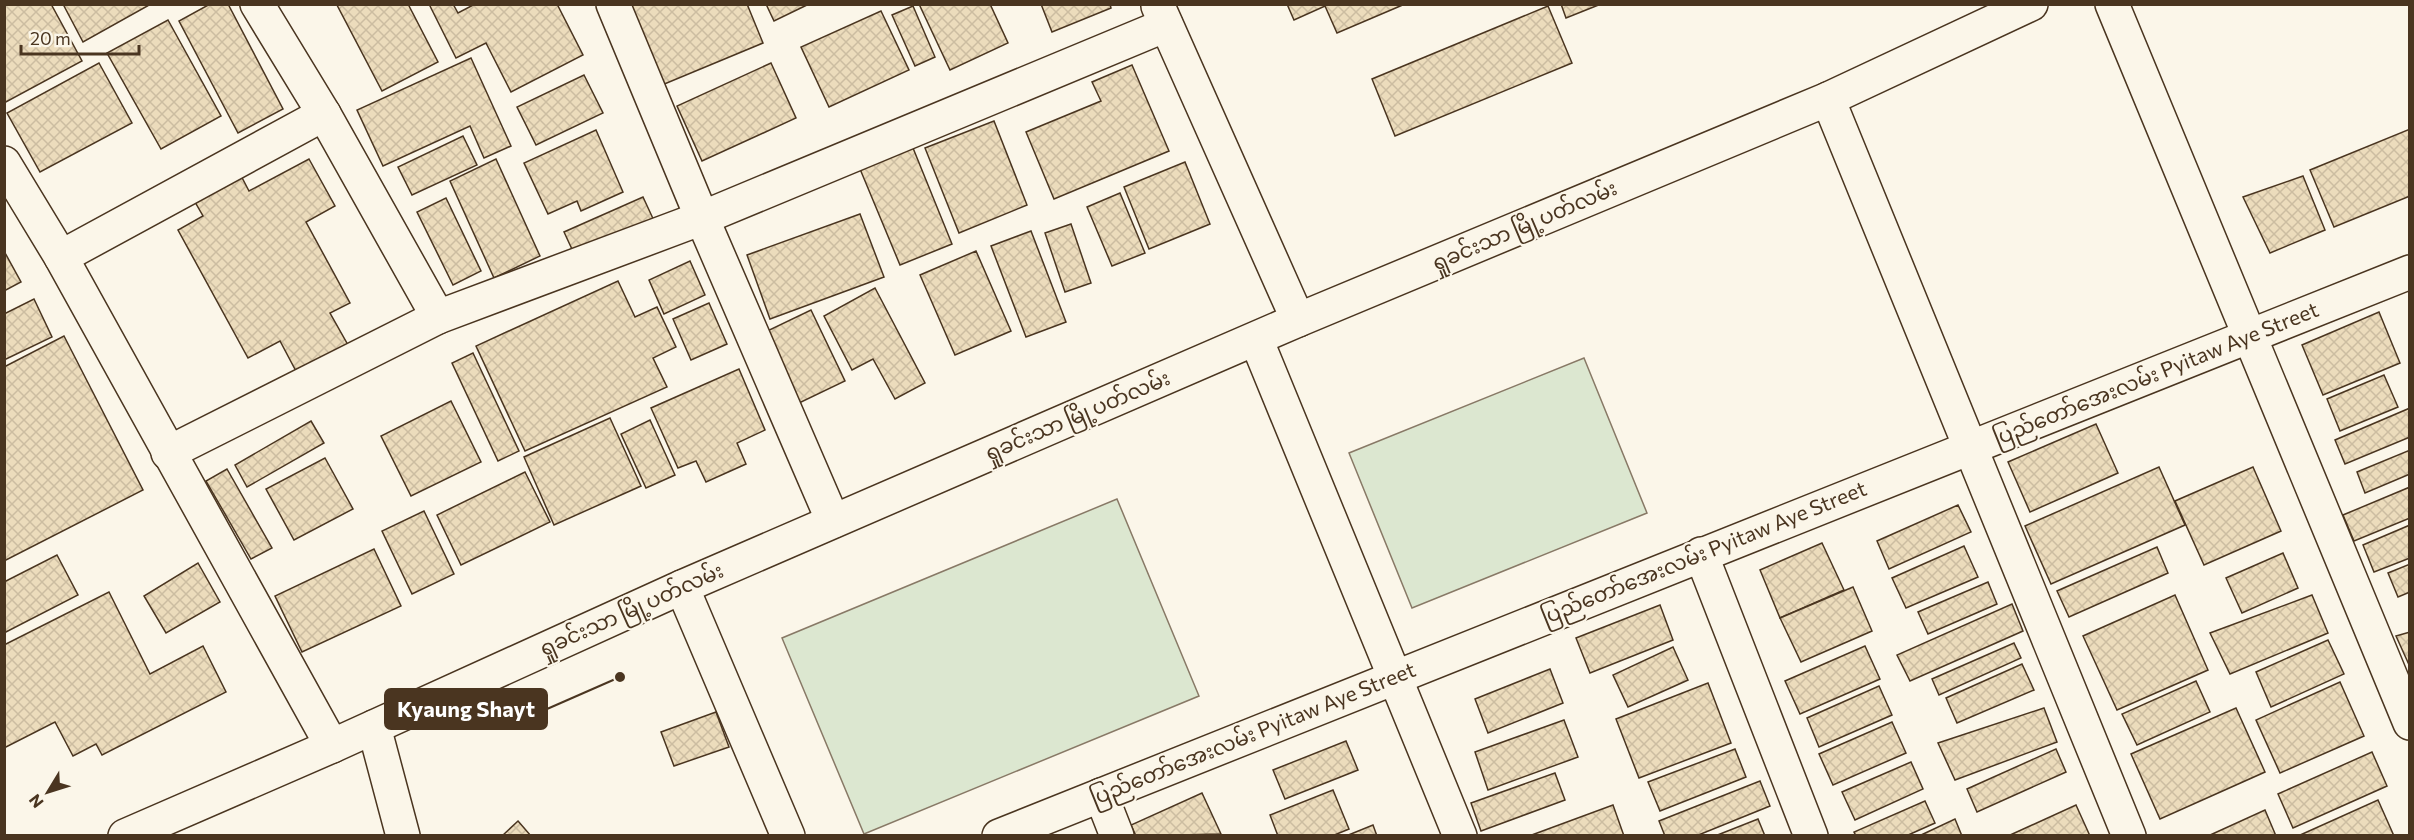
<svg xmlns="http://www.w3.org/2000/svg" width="2414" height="840" viewBox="0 0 2414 840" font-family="Commissioner,'Noto Sans Myanmar',sans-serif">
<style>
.grass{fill:#dce7d0;stroke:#887966;stroke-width:1.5}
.building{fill:url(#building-cross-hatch);stroke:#4a3520;stroke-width:1.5}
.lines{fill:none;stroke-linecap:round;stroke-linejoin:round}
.minor-casing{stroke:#4a3520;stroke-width:36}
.major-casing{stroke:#4a3520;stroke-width:36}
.minor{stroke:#fbf6e9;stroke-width:33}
.major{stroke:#fbf6e9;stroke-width:33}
.labels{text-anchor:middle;stroke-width:4.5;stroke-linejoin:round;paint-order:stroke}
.street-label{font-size:21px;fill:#4a3520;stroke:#fbf6e9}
.leader{fill:none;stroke:#4a3520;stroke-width:2}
.callout-dot{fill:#4a3520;stroke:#fbf6e9;stroke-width:2}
.callout{fill:#4a3520;stroke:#4a3520;stroke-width:2}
.callout-label{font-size:22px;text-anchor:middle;font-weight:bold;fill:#fff}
</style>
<defs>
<pattern id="building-cross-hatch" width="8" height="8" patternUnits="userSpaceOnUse" patternTransform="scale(1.5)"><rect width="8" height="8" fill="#ecdcbc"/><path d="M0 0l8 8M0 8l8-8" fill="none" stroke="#ccbda1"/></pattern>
</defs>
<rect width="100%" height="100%" fill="#fbf6e9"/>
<!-- grass -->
<g class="grass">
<polygon points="1584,358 1647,513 1412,608 1349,453"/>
<polygon points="1117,499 1199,696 864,834 782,638"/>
</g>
<!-- building -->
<g class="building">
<polygon points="4,4 51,4 82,61 4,103"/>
<polygon points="63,4 151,4 83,42"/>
<polygon points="210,4 228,4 283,109 238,133 179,21"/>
<polygon points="339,4 408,4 438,62 382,91 337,5"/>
<polygon points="429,4 453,4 458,13 475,4 557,4 583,55 511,92 486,43 456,58"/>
<polygon points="630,4 747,4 763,43 662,85"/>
<polygon points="766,4 809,4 774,21"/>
<polygon points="919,4 990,4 1008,43 950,70"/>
<polygon points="1041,4 1110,4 1111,8 1052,32"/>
<polygon points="1287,4 1405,4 1337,33 1325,6 1294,20"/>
<polygon points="1561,4 1601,4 1566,18"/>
<polygon points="913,6 935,57 915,66 892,15"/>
<polygon points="1548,6 1572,63 1395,136 1372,79"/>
<polygon points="881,11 909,70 829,107 801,47"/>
<polygon points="168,20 221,116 161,149 107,53"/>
<polygon points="471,58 511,146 484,158 470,126 383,166 357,110"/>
<polygon points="99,63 132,123 40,172 7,113"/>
<polygon points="771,63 796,118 702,161 677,106"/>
<polygon points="1132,65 1169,151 1054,199 1026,132 1101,101 1092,82"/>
<polygon points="584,75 603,113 536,145 517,107"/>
<polygon points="994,121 1027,205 959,233 925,148"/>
<polygon points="2410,129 2410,196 2334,227 2310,170"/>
<polygon points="596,130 623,192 581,211 577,201 548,214 524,163"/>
<polygon points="463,136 477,165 412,195 398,167"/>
<polygon points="913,148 952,244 900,265 860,169"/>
<polygon points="309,159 335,206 306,222 350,303 330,313 348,345 297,373 280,341 248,358 178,230 203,216 191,195 238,170 249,191"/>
<polygon points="496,159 540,256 494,278 450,181"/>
<polygon points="1185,162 1210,224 1149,249 1124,187"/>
<polygon points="2303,176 2325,230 2270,253 2243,197"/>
<polygon points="1120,193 1145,253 1112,266 1087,207"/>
<polygon points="643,197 656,225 577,260 564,232"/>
<polygon points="446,198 481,271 453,285 417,212"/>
<polygon points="860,214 884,277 770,319 747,255"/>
<polygon points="1071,224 1091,283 1065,292 1045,233"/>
<polygon points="1031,231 1066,322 1026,337 991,246"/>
<polygon points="4,251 21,282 4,291"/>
<polygon points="976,251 1011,331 955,355 920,275"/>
<polygon points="690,261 705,295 664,314 649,280"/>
<polygon points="618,281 635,317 657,307 676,347 653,358 667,387 525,451 476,346"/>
<polygon points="875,288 925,383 895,399 873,359 852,370 824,316"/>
<polygon points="34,299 52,337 4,360 4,314"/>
<polygon points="709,303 727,344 691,360 673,319"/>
<polygon points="811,310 845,381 797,404 763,333"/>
<polygon points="2379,312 2400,363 2323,395 2302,345"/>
<polygon points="64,336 143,490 4,561 4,367"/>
<polygon points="473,353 519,451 498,461 452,363"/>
<polygon points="739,369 765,430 737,443 746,464 706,482 696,461 678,468 651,408"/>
<polygon points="2384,375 2398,407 2340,431 2327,399"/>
<polygon points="451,401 481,462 411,496 381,436"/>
<polygon points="2410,408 2410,437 2345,464 2335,440"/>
<polygon points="610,418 641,486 554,525 524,457"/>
<polygon points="650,420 675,475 646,488 621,434"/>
<polygon points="311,421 324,443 247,487 235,465"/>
<polygon points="2096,424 2118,473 2030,512 2008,462"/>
<polygon points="2410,450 2410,474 2365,493 2357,472"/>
<polygon points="325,458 353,509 294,540 266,489"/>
<polygon points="2159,467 2185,525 2051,584 2025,526"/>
<polygon points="2253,467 2281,531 2204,565 2175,501"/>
<polygon points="227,469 272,548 251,559 206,481"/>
<polygon points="525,472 550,522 461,565 437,515"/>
<polygon points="2410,487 2410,518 2354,541 2343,515"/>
<polygon points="1958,505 1971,532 1889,569 1877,541"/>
<polygon points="424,511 454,574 412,594 382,531"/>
<polygon points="2410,525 2410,558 2374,572 2363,545"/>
<polygon points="1822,543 1844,590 1780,618 1760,570"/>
<polygon points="1964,546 1978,577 1906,608 1892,578"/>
<polygon points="2157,547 2168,573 2069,617 2057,591"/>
<polygon points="374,549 401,606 302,652 275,596"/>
<polygon points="2283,553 2298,588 2242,613 2226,578"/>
<polygon points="57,555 78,595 4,633 4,582"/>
<polygon points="198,563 220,602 166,633 144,596"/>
<polygon points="2410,564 2410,592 2398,597 2388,573"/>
<polygon points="1988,582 1997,604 1928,634 1918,612"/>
<polygon points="1853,587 1872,631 1801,662 1780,618"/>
<polygon points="109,592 150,674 203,646 226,692 102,755 96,744 73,756 55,722 4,748 4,645"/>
<polygon points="2175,595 2208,670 2117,710 2083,636"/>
<polygon points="2312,595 2328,633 2230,674 2210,633"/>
<polygon points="2012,604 2023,631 1910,681 1897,655"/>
<polygon points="1660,605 1673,640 1590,673 1576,638"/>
<polygon points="2410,632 2410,667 2396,636"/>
<polygon points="2328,640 2344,674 2271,707 2256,672"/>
<polygon points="2014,643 2021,658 1939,695 1932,679"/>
<polygon points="1865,646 1880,679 1800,714 1785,681"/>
<polygon points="1673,647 1688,680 1628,707 1613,675"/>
<polygon points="2022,664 2034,690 1957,723 1946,698"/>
<polygon points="1550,669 1563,703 1488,733 1475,699"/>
<polygon points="2196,681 2210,712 2137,745 2122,714"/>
<polygon points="2340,682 2364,736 2280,773 2256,720"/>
<polygon points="1708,683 1731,743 1639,778 1616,719"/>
<polygon points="1879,686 1892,715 1819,747 1807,718"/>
<polygon points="2044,708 2057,742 1955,780 1938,743"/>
<polygon points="2236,708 2265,772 2160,819 2131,754"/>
<polygon points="716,712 729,747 674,766 661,732"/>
<polygon points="1564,720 1578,757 1488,790 1475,752"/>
<polygon points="1892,722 1906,753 1833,785 1819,754"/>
<polygon points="1346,741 1358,770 1285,799 1273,770"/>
<polygon points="1735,749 1746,777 1660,811 1648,782"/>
<polygon points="2056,749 2066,772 1977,812 1967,789"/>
<polygon points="2372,752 2387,786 2293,828 2278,794"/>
<polygon points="1911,762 1923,789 1855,820 1842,792"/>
<polygon points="1555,773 1565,800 1481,831 1471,803"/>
<polygon points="1760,781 1770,806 1696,836 1665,836 1659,821"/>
<polygon points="1333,790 1349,829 1332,836 1278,836 1270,815"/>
<polygon points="1202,793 1221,834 1136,836 1131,825"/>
<polygon points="2378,800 2394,836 2298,836"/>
<polygon points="1925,801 1935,823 1906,836 1856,836 1854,832"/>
<polygon points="1613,805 1624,836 1529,836"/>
<polygon points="2076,805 2090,836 2008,836"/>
<polygon points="2265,810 2276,836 2208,836"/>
<polygon points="1758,819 1765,836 1715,836"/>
<polygon points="1955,819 1962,836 1919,836"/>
<polygon points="518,821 531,836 502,836"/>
<polygon points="1373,825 1377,836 1346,836"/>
</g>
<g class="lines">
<!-- minor casing -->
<g class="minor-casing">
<g id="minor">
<polyline points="257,4 324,114 438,317 702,218 1166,25"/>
<polyline points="613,4 702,218 833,521"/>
<polyline points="2112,4 2410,723"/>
<polyline points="1158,6 1298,320"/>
<polyline points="1828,99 2129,836"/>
<polyline points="4,163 61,257 332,746"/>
<polyline points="61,257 324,114"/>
<polyline points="1256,339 1460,836"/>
<polyline points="168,453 438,317"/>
<polyline points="1701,554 1811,836"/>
<polyline points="682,587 788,836"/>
<polyline points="374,727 403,836"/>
<polyline points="1101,795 1117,836"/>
<polyline points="999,836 2410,272"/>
</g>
</g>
<!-- major casing -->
<g class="major-casing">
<polyline id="major" points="125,836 332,746 682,587 1298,320 1828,99 2031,4"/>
</g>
<!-- minor -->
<use href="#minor" class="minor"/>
<!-- major -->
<use href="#major" class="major"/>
</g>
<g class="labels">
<!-- street labels -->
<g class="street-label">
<text transform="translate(1524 226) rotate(-23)" y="7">ရှုခင်းသာ မြို့ပတ်လမ်း</text>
<text transform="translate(2156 374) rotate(-22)" y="7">ပြည်တော်အေးလမ်း Pyitaw Aye Street</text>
<text transform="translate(1077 416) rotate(-23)" y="7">ရှုခင်းသာ မြို့ပတ်လမ်း</text>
<text transform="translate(1704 553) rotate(-22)" y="7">ပြည်တော်အေးလမ်း Pyitaw Aye Street</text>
<text transform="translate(631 610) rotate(-24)" y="7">ရှုခင်းသာ မြို့ပတ်လမ်း</text>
<text transform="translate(1253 734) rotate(-22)" y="7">ပြည်တော်အေးလမ်း Pyitaw Aye Street</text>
</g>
</g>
<!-- callouts -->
<path class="leader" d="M620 677L547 709"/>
<circle class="callout-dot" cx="620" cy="677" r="6"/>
<rect class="callout" x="385" y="689" width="162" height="40" rx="6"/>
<g class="callout-label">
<text x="466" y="717">Kyaung Shayt</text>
</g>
<!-- border -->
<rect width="2414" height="840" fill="none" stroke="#4a3520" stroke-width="12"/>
<!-- north arrow -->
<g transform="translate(48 792) rotate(232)" stroke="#fbf6e9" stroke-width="4.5" paint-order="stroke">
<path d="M0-4.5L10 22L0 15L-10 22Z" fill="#4a3520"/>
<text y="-9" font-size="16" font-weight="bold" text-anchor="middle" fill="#4a3520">N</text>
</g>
<!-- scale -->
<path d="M21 45v9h118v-9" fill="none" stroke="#4a3520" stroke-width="3"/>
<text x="30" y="45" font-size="18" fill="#4a3520" stroke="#fbf6e9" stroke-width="4.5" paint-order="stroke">20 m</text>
</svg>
